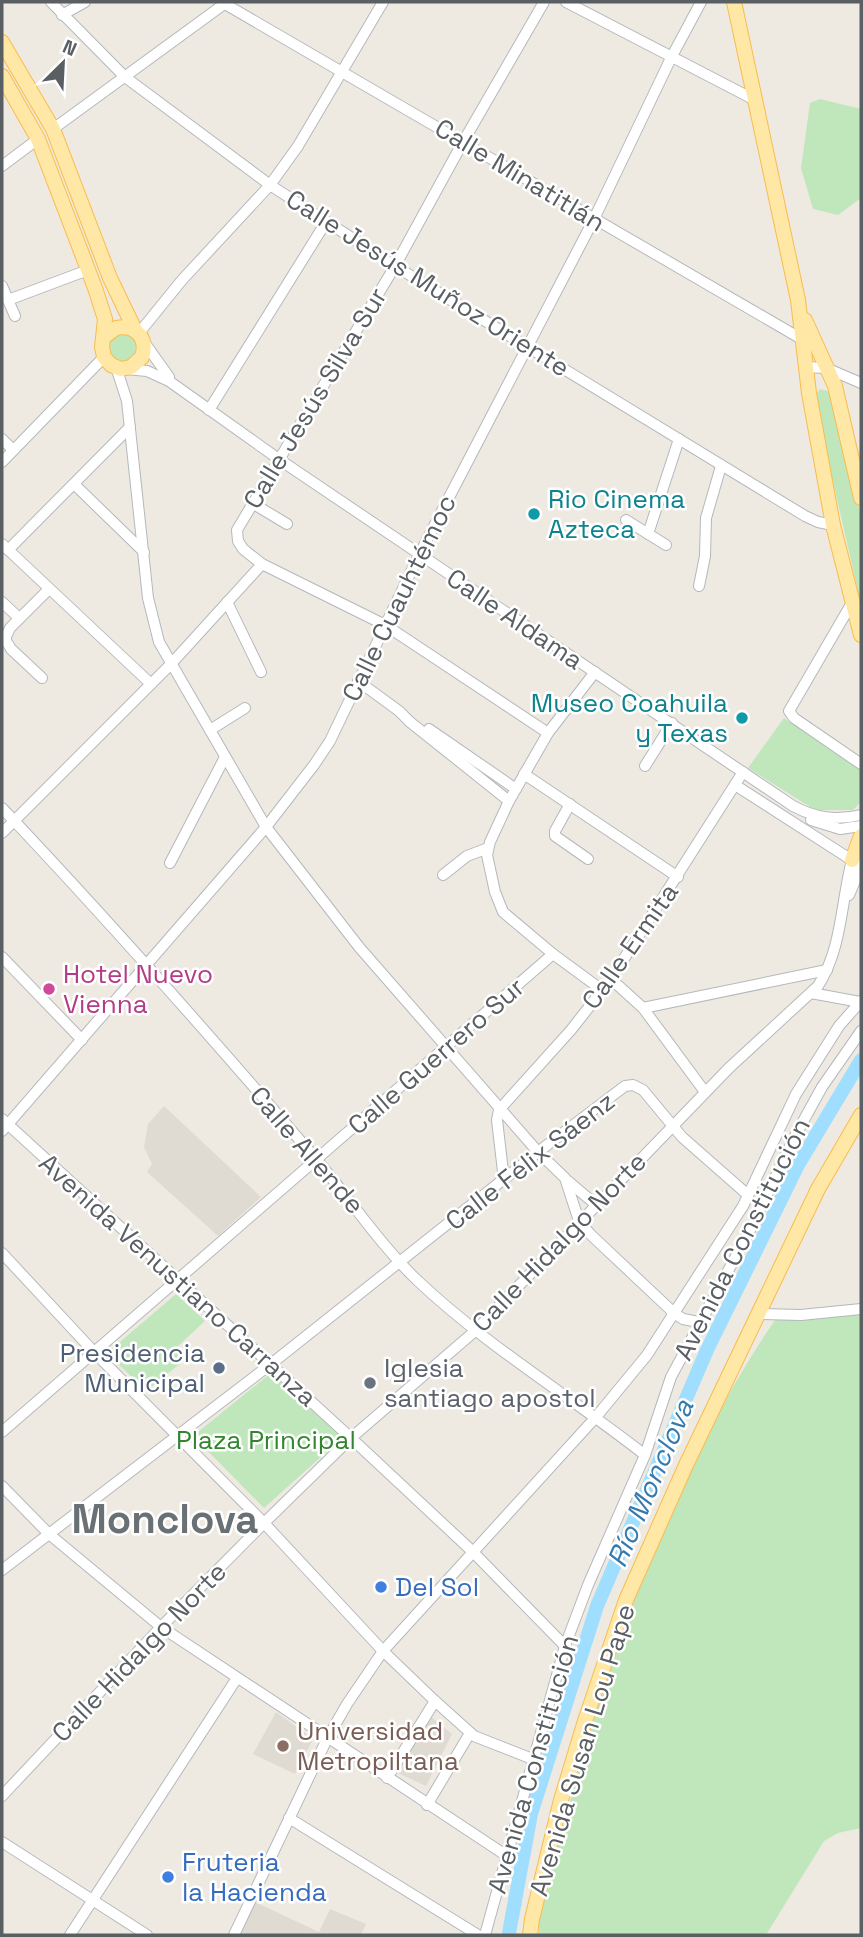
<svg xmlns="http://www.w3.org/2000/svg" width="863" height="1937" viewBox="0 0 863 1937" font-family="'Space Grotesk',sans-serif">
<style>
.education{fill:#e0dbd2}
.green{fill:#bfe7bb}
.lines{fill:none;stroke-linecap:round;stroke-linejoin:round}
.river{stroke:#a0deff;stroke-width:14}
.minor-casing{stroke:#b4b8bd;stroke-width:12}
.major-casing{stroke:#fabb4d;stroke-width:16}
.minor{stroke:#fff;stroke-width:10}
.major{stroke:#ffe8a5;stroke-width:14}
.culture-dot{fill:#0f9aa8;stroke:#fff;stroke-width:2.5}
.hotel-dot{fill:#d1479c;stroke:#fff;stroke-width:2.5}
.service-dot{fill:#5c6f8a;stroke:#fff;stroke-width:2.5}
.worship-dot{fill:#6b7280;stroke:#fff;stroke-width:2.5}
.shop-dot{fill:#3f7fe0;stroke:#fff;stroke-width:2.5}
.education-dot{fill:#8d6e63;stroke:#fff;stroke-width:2.5}
.labels{text-anchor:middle;stroke-width:5;stroke-linejoin:round;paint-order:stroke}
.street-label{font-size:26px;fill:#5a5f63;stroke:#fff}
.culture-label{font-size:26px;fill:#0d838f;stroke:#fff;text-anchor:start}
.hotel-label{font-size:26px;fill:#b23c85;stroke:#fff;text-anchor:start}
.service-label{font-size:26px;fill:#4e5e75;stroke:#fff;text-anchor:end}
.worship-label{font-size:26px;fill:#5b616d;stroke:#fff;text-anchor:start}
.park-label{font-size:26px;fill:#32852e;stroke:#fff}
.shop-label{font-size:26px;fill:#366cbe;stroke:#fff;text-anchor:start}
.education-label{font-size:26px;fill:#785e54;stroke:#fff;text-anchor:start}
.water-label{font-size:28px;font-style:italic;fill:#357aae;stroke:#fff}
.town-label{font-size:40px;font-weight:bold;fill:#6a7175;stroke:#fff}
</style>
<rect width="100%" height="100%" fill="#eeeae1"/>
<!-- education -->
<g class="education">
<polygon points="164,1106 261,1197 218,1236 147,1172 152,1164 144,1147 148,1124"/>
<polygon points="276,1712 313,1739 295,1774 253,1754"/>
<polygon points="429,1715 452,1734 426,1786 398,1773"/>
<polygon points="255,1902 319,1932 330,1909 366,1924 361,1935 244,1935 240,1934"/>
</g>
<!-- green -->
<g class="green">
<polygon points="820,99 861,109 861,198 838,215 813,209 801,168 810,103"/>
<path d="M 124,331 L 135,339 C 139,360 125,368 108,355 L 107,340 Z"/>
<polygon points="820,389 831,392 861,517 861,605 814,397"/>
<polygon points="784,718 861,771 861,802 853,810 815,810 748,768"/>
<polygon points="176,1294 205,1321 177,1347 186,1359 146,1391 107,1353"/>
<path d="M 861,1311 L 861,1828 L 838,1833 L 824,1841 L 766,1935 L 539,1935 L 538,1921 C 592,1713 652,1500 775,1320 Z"/>
<polygon points="271,1373 342,1438 264,1508 193,1436"/>
</g>
<g class="lines">
<!-- river -->
<polyline class="river" points="509,1933 531,1814 597,1606 707,1350 798,1165 861,1060"/>
<!-- minor casing -->
<g class="minor-casing">
<g id="minor">
<polyline points="51,2 125,77 270,185 395,266 805,516 818,522 833,525"/>
<polyline points="544,2 463,142 395,266 237,530 238,541 243,549 262,564 385,625 548,733"/>
<polyline points="566,2 755,100"/>
<polyline points="225,4 805,341"/>
<polyline points="62,15 85,2"/>
<polyline points="53,129 227,2"/>
<polyline points="2,166 38,139"/>
<polyline points="2,286 15,316"/>
<polyline points="8,300 88,270"/>
<polyline points="139,333 182,280 270,185 298,146 383,2"/>
<polyline points="144,342 169,377"/>
<polyline points="116,367 127,401 148,598 159,642 266,827 359,947 538,1152 565,1178 579,1221 590,1234 674,1313 683,1319 699,1322"/>
<polyline points="805,367 826,368 861,383"/>
<path d="M 126,369 L 147,371 L 169,381 L 280,460 L 793,806 C 815,818 836,821 861,815"/>
<polyline points="209,410 326,222"/>
<polyline points="2,439 13,450"/>
<polyline points="2,462 104,357"/>
<polyline points="74,484 144,552"/>
<polyline points="252,503 287,524"/>
<polyline points="626,520 666,545"/>
<polyline points="648,534 679,439"/>
<polyline points="2,544 151,684"/>
<polyline points="8,550 130,427"/>
<polyline points="699,586 705,556 706,518 721,466"/>
<polyline points="853,601 789,711 794,718 861,764"/>
<polyline points="2,602 19,618"/>
<polyline points="227,602 261,672"/>
<polyline points="595,672 548,733 509,801 490,842 487,855 495,892 503,912 553,954 602,990"/>
<polyline points="42,678 11,649 5,639 10,628 49,589"/>
<polyline points="358,681 399,711 410,722 509,801"/>
<polyline points="429,729 516,789"/>
<polyline points="210,730 245,708"/>
<polyline points="645,766 672,723"/>
<polyline points="524,774 678,877"/>
<polyline points="735,785 861,866"/>
<polyline points="570,804 555,831 555,836 588,859"/>
<path d="M 2,808 C 110,922 214,1040 316,1159 C 349,1198 382,1247 418,1281 C 488,1347 570,1396 645,1455"/>
<polyline points="811,820 840,829 861,826"/>
<polyline points="2,833 171,664 262,564"/>
<polyline points="170,863 225,757"/>
<polyline points="443,875 467,856 488,848"/>
<polyline points="849,895 861,867"/>
<polyline points="2,957 82,1040"/>
<polyline points="611,979 643,1008 705,1092"/>
<polyline points="811,993 860,1002"/>
<polyline points="643,1008 827,970"/>
<polyline points="2,1119 351,1438 472,1551 565,1646"/>
<polyline points="2,1131 266,827 314,765 330,741 419,555 594,219 671,58 701,2"/>
<polyline points="504,1180 497,1120 499,1110 571,1030 611,979 743,772"/>
<polyline points="568,1181 595,1204"/>
<polyline points="2,1253 94,1352 264,1523 383,1651 435,1701 474,1736 535,1760"/>
<polyline points="758,1314 801,1315 861,1309"/>
<polyline points="2,1432 553,954"/>
<polyline points="2,1486 49,1534 161,1627 507,1856"/>
<polyline points="2,1570 271,1364 538,1152 625,1086 633,1085 643,1090 682,1137 748,1195"/>
<polyline points="387,1778 435,1701"/>
<path d="M 2,1796 L 161,1627 L 264,1523 L 351,1438 L 475,1331 L 729,1068 L 818,986 C 842,949 841,902 852,860"/>
<polyline points="427,1805 470,1733"/>
<polyline points="289,1818 478,1935"/>
<polyline points="2,1842 147,1935"/>
<polyline points="70,1935 237,1678"/>
<polyline points="234,1935 327,1739 347,1704 383,1651 596,1417 647,1355 743,1206 796,1094 839,1026 861,1001"/>
<polyline points="485,1935 565,1646 588,1585 645,1455 671,1377 750,1230 794,1138 822,1087 861,1031"/>
</g>
</g>
<!-- major casing -->
<g class="major-casing">
<g id="major">
<polyline points="734,2 798,300 809,393 833,525 861,635"/>
<polyline points="2,42 53,129 110,278 135,330"/>
<path d="M 2,76 L 38,139 L 95,288 L 105,319 L 102,347 L 104,357 L 111,365 L 121,369 L 131,367 L 142,357 C 148,338 136,324 116,328 L 104,337"/>
<polyline points="805,320 835,386 861,498"/>
<polyline points="852,860 861,836"/>
<polyline points="530,1935 532,1919 561,1800 584,1724 626,1600 686,1465 818,1189 861,1115"/>
</g>
</g>
<!-- minor -->
<use href="#minor" class="minor"/>
<!-- major -->
<use href="#major" class="major"/>
</g>
<!-- markers -->
<g class="culture-dot">
<circle cx="534" cy="514" r="7"/>
<circle cx="742" cy="718" r="7"/>
</g>
<circle class="hotel-dot" cx="49" cy="989" r="7"/>
<circle class="service-dot" cx="219" cy="1368" r="7"/>
<circle class="worship-dot" cx="370" cy="1383" r="7"/>
<g class="shop-dot">
<circle cx="381" cy="1587" r="7"/>
<circle cx="168" cy="1877" r="7"/>
</g>
<circle class="education-dot" cx="283" cy="1746" r="7"/>
<g class="labels">
<!-- street labels -->
<g class="street-label">
<text transform="translate(520 175) rotate(31)" y="9">Calle Minatitlán</text>
<text transform="translate(428 283) rotate(32)" y="9">Calle Jesús Muñoz Oriente</text>
<text transform="translate(315 398) rotate(-59)" y="9">Calle Jesús Silva Sur</text>
<text transform="translate(399 598) rotate(-64)" y="9">Calle Cuauhtémoc</text>
<text transform="translate(515 619) rotate(34)" y="9">Calle Aldama</text>
<text transform="translate(630 946) rotate(-55)" y="9">Calle Ermita</text>
<text transform="translate(436 1056) rotate(-41)" y="9">Calle Guerrero Sur</text>
<text transform="translate(307 1150) rotate(49)" y="9">Calle Allende</text>
<text transform="translate(530 1161) rotate(-38)" y="9">Calle Félix Sáenz</text>
<text transform="translate(742 1239) rotate(-63)" y="9">Avenida Constitución</text>
<text transform="translate(559 1242) rotate(-46)" y="9">Calle Hidalgo Norte</text>
<text transform="translate(178 1280) rotate(42)" y="9">Avenida Venustiano Carranza</text>
<text transform="translate(139 1652) rotate(-46)" y="9">Calle Hidalgo Norte</text>
<text transform="translate(582 1750) rotate(-73)" y="9">Avenida Susan Lou Pape</text>
<text transform="translate(533 1764) rotate(-74)" y="9">Avenida Constitución</text>
</g>
<!-- culture labels -->
<g class="culture-label">
<text x="548" y="508">Rio Cinema<tspan x="548" dy="30">Azteca</tspan></text>
<text x="728" y="712" text-anchor="end">Museo Coahuila<tspan x="728" dy="30">y Texas</tspan></text>
</g>
<!-- hotel labels -->
<g class="hotel-label">
<text x="63" y="983">Hotel Nuevo<tspan x="63" dy="30">Vienna</tspan></text>
</g>
<!-- service labels -->
<g class="service-label">
<text x="205" y="1362">Presidencia<tspan x="205" dy="30">Municipal</tspan></text>
</g>
<!-- worship labels -->
<g class="worship-label">
<text x="384" y="1377">Iglesia<tspan x="384" dy="30">santiago apostol</tspan></text>
</g>
<!-- park labels -->
<g class="park-label">
<text x="266" y="1449">Plaza Principal</text>
</g>
<!-- shop labels -->
<g class="shop-label">
<text x="395" y="1596">Del Sol</text>
<text x="182" y="1871">Fruteria<tspan x="182" dy="30">la Hacienda</tspan></text>
</g>
<!-- education labels -->
<g class="education-label">
<text x="297" y="1740">Universidad<tspan x="297" dy="30">Metropiltana</tspan></text>
</g>
<!-- water labels -->
<g class="water-label">
<text transform="translate(650 1483) rotate(-67)" y="10">Río Monclova</text>
</g>
<!-- town labels -->
<g class="town-label">
<text x="165" y="1533">Monclova</text>
</g>
</g>
<!-- border -->
<rect width="863" height="1937" fill="none" stroke="#5a5f63" stroke-width="7"/>
<!-- north arrow -->
<g transform="translate(63 63) rotate(24)" stroke="#ffffff" stroke-width="5" paint-order="stroke">
<path d="M0-5L12 26L0 18L-12 26Z" fill="#5a5f63"/>
<text y="-10" font-size="19" font-weight="bold" text-anchor="middle" fill="#5a5f63">N</text>
</g>
</svg>
